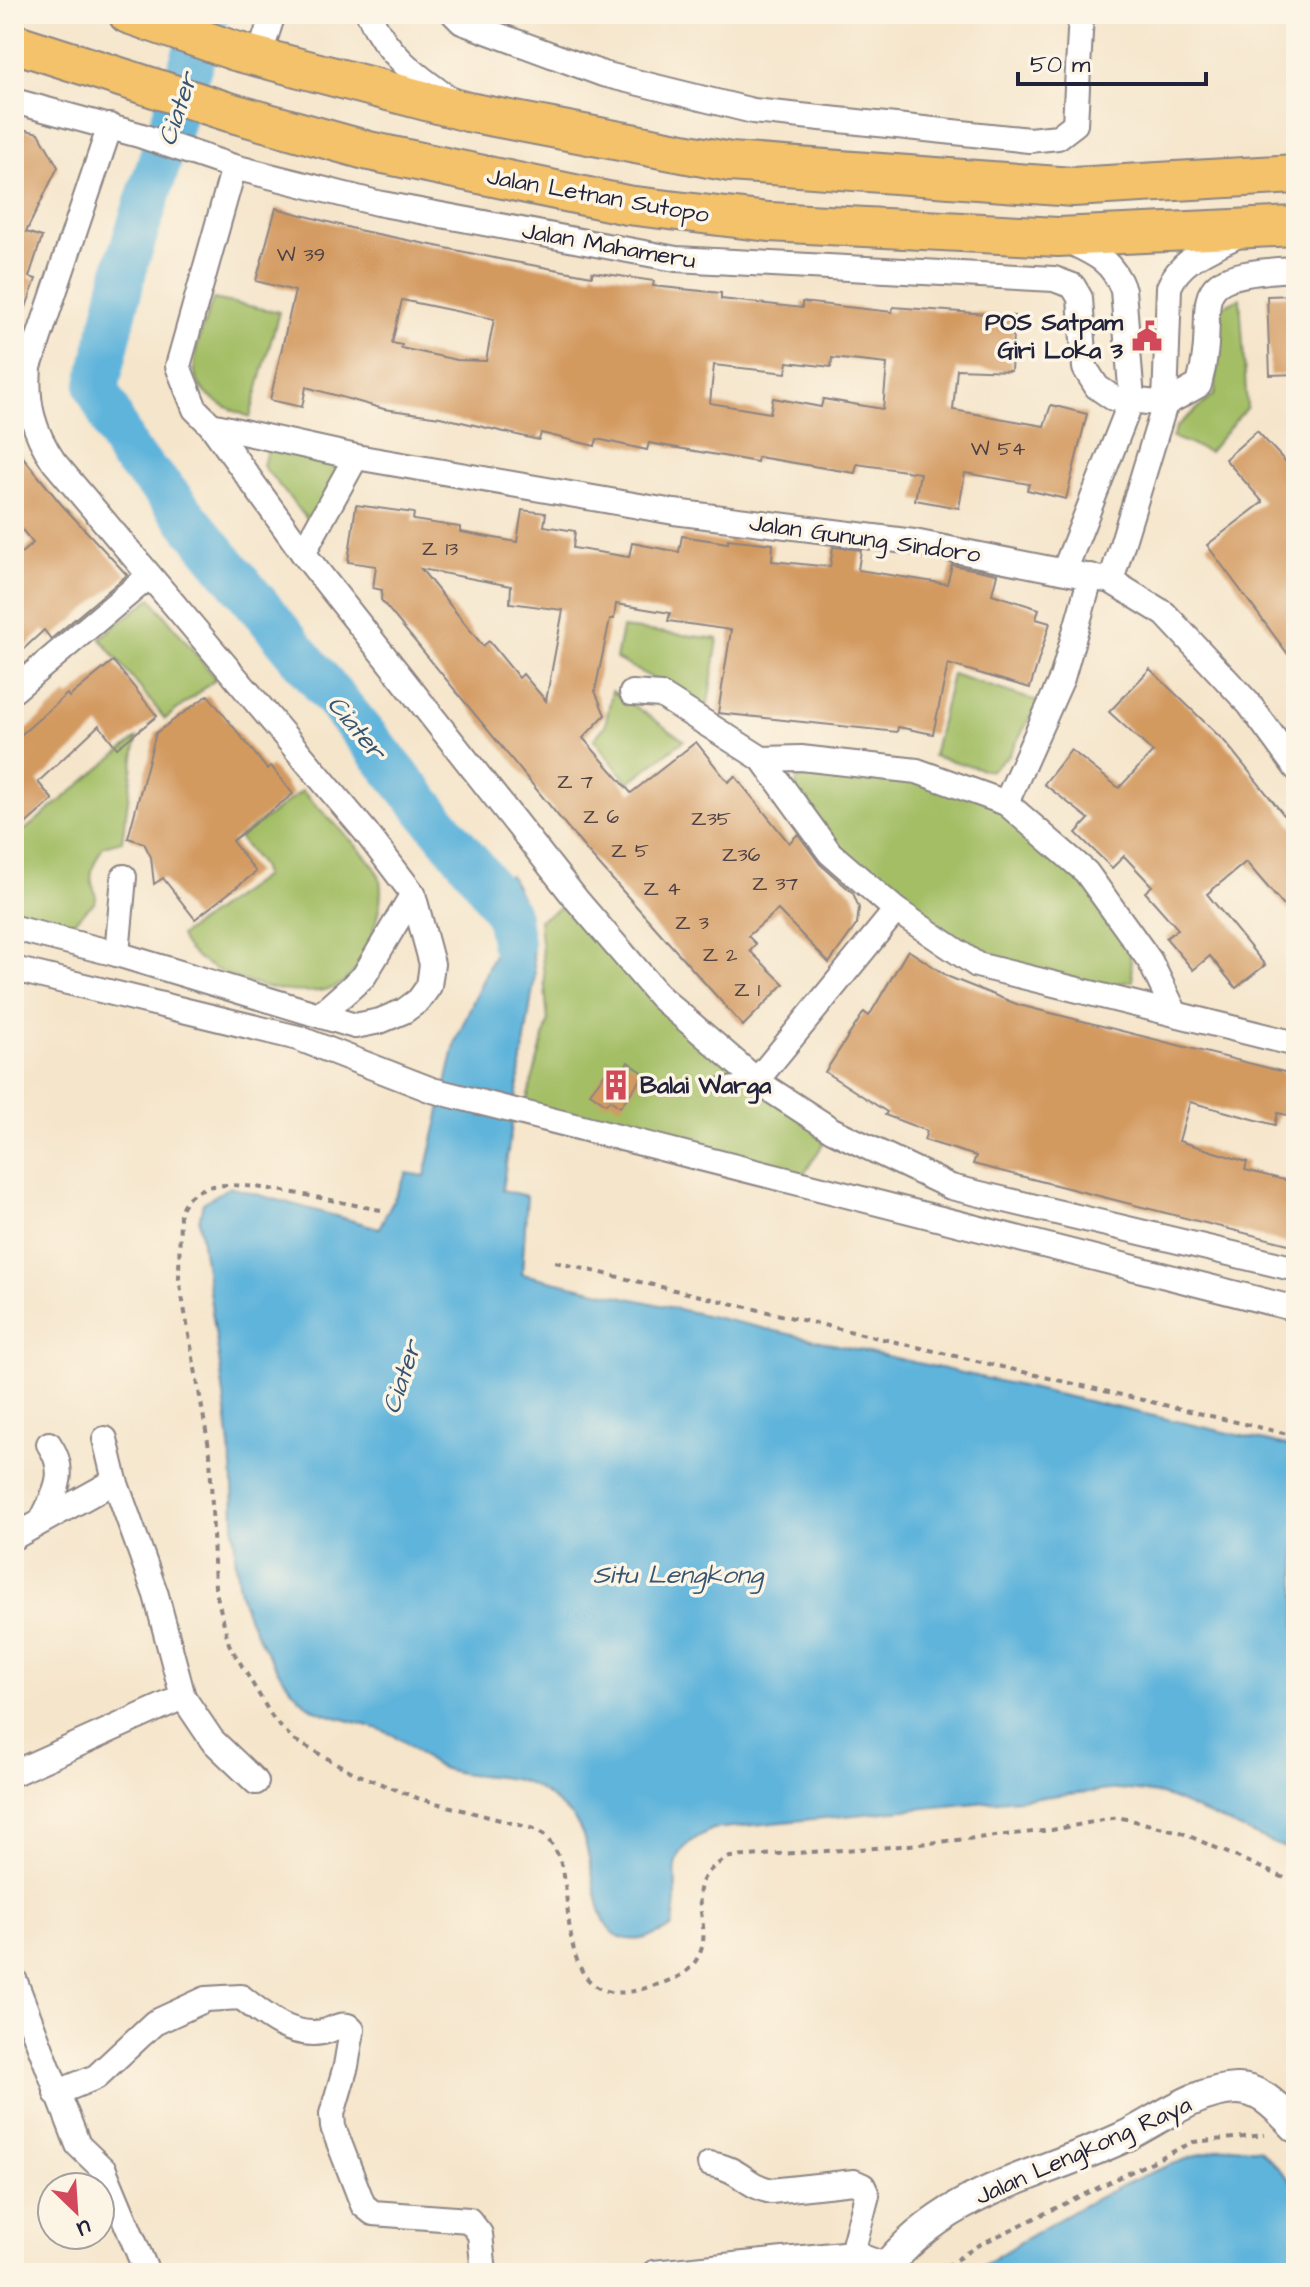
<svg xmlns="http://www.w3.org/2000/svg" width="1310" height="2287" viewBox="0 0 1310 2287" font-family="'Architects Daughter',sans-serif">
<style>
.green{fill:#a3be65;stroke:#627050;stroke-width:2}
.water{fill:#5fb4db;stroke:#406b8b;stroke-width:2}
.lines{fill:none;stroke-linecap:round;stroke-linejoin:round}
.river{stroke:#5fb4db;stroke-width:44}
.building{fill:#d39a60;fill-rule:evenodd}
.service-casing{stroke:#8c8483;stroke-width:16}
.minor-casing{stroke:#8c8483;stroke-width:28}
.tertiary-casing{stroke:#8c8483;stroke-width:34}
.primary-casing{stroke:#8c8483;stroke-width:42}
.path{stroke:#8c8483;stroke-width:4;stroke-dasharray:6 6;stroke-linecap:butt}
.service{stroke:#fff;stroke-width:12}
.minor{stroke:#fff;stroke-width:24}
.tertiary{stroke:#fff;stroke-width:30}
.primary{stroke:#f3c26a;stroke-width:38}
.labels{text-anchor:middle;stroke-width:7;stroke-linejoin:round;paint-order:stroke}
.number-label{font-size:20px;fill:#4e4044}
.street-label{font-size:24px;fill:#22223b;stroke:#fcf5e5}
.poi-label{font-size:24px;font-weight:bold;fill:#22223b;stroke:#fcf5e5;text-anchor:end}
.water-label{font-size:26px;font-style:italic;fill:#375573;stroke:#fcf5e5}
</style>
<rect width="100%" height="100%" fill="#fcf5e5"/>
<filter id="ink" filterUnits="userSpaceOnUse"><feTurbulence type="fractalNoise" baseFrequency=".0125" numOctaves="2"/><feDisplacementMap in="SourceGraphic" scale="16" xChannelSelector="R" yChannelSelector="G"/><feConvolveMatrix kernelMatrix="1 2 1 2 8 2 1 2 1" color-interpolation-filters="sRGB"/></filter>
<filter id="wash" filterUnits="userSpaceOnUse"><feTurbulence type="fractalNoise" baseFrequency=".006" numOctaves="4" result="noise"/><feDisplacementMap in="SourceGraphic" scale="32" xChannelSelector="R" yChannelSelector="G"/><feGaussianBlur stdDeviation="1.8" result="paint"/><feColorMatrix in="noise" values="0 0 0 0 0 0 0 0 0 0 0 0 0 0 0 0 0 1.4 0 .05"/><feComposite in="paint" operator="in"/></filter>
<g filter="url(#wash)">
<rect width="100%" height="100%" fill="#f5e5cb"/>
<!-- green -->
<g class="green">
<polygon points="1240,298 1247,407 1209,452 1172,437 1177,426 1215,394 1218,308"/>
<path d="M 213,299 L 279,312 L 250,417 C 175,390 190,363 213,299 Z"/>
<polygon points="268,446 344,463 317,531 263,466"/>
<polygon points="151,598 216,679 165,719 100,638"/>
<polygon points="622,628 718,639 706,717 656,680 616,659"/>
<polygon points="952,674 1039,702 1009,755 990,771 933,756"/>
<polygon points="612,691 684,740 628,783 594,739 605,726"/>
<path d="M 137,738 L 122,841 L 103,846 C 97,857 89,871 92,883 C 94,892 98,893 95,902 L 62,932 L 14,921 L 14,839 Z"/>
<polygon points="845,762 1006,803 1127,928 1133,981 1110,985 977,965 896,910 795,795 797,780 812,767"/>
<path d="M 302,791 C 318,808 368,854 377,871 C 385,887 379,910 375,925 C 370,945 360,971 342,983 C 307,1008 193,976 180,936 L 264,876 L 261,866 L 239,838 Z"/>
<polygon points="576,899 761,1084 832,1130 797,1185 526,1103 548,1022 539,920"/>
</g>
<!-- water -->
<g class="water">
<path d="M 510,875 L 528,911 L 535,975 L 502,1190 L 527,1196 L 522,1274 L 1296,1448 L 1296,1853 L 1161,1794 L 1120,1789 L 713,1829 C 654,1856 686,1877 672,1927 C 575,1980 607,1853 572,1817 C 559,1803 535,1784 517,1780 C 491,1774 464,1777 439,1767 C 425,1761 413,1747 400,1739 C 375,1724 347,1722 320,1712 C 290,1701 251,1630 242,1600 C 232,1570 235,1503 232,1467 C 225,1385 210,1303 199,1221 L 203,1203 L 230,1187 L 379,1228 L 407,1173 L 425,1176 L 456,1040 L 499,943 L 493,914 L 477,896 Z"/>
<path d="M 1232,2146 L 1259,2149 L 1296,2186 L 1296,2273 L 970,2273 C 1053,2222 1136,2168 1232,2146 Z"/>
</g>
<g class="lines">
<!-- river -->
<polyline class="river" points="207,14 127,262 97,388 128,453 163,489 479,874 507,914 512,942"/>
</g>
<g id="blocks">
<!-- building -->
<g class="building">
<polygon points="14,127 39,133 58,167 26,232 42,237 29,277 36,279 17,333 14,332"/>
<path d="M 276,208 L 358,230 L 504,260 L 592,276 L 592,272 L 654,281 L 653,286 L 721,293 L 721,299 L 802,308 L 802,302 L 892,312 L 893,307 L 1014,316 L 1011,371 L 957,369 L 953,410 L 1044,426 L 1051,405 L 1087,414 L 1066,499 L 1027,490 L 1029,484 L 965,473 L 959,508 L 915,500 L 920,473 L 857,464 L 855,473 L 758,457 L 757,462 L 649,443 L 647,450 L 597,439 L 595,446 L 541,433 L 539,440 L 440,417 L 384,409 L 306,387 L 302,407 L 270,400 L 295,291 L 256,281 ZM 402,300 L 494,319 L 486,361 L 457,360 L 401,348 L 402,345 L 392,343 ZM 832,358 L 887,364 L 883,409 L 823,399 L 821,407 L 773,398 L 770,413 L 710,403 L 714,365 L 786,373 L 788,362 L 831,367 Z"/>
<polygon points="1296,295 1296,374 1270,375 1267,296"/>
<polygon points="1257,431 1296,473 1296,665 1207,545 1263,502 1225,459"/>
<polygon points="14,446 61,504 127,575 51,639 44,630 14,658 14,559 33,543 14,520"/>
<path d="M 356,505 L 414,513 L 413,520 L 460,527 L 460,532 L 517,542 L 522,510 L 546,513 L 544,526 L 575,531 L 573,548 L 629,557 L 632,543 L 679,552 L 682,536 L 728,543 L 728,539 L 773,544 L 772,561 L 830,567 L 833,547 L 861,550 L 858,570 L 947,584 L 952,565 L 997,574 L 992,594 L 1039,609 L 1036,619 L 1050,623 L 1030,688 L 948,664 L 933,734 L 898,727 L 897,732 L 718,713 L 731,630 L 668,621 L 670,613 L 616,604 L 614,619 L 610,619 L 595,691 L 605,715 L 583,738 L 631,793 L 696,742 L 728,782 L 735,776 L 789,843 L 798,834 L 820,864 L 853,893 L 859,908 L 857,924 L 829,963 L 778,910 L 748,936 L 756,944 L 750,951 L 784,984 L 743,1026 L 587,851 L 381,600 L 382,590 L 373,588 L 376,566 L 348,562 ZM 421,569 L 511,586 L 510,603 L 563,610 L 546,701 L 523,674 L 519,678 L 489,641 L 483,646 Z"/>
<polygon points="113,661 157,716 117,748 99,725 38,782 53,800 14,834 14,741 67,694 69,697"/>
<polygon points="1150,669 1226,743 1296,830 1296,920 1246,862 1207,894 1265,965 1236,988 1210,956 1193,970 1166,938 1178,929 1145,892 1152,886 1124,856 1112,868 1076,833 1089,819 1044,784 1071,750 1119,788 1153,752 1109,712"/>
<polygon points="208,695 267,769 271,766 293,794 232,841 256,872 195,919 163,878 154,884 151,857 144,843 128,838 156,733"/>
<polygon points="908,950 949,977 1019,1005 1296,1075 1296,1117 1278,1113 1275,1125 1190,1102 1179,1141 1247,1162 1245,1170 1296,1183 1296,1246 973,1164 976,1156 924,1140 927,1131 885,1115 887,1112 825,1072 864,1012 869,1016"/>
<polygon points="628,1062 645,1074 620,1107 610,1100 606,1104 590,1093 607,1071 616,1078"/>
</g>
</g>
</g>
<g filter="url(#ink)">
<use href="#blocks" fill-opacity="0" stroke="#8c8483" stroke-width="2"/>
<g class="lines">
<!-- service casing -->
<g class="service-casing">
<polyline id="service" points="718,1085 754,1081"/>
</g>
<!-- minor casing -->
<g class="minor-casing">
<g id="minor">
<path d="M 369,14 C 386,54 417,76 451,100"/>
<polyline points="454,14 462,22 603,74 753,111 1029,140 1058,137 1075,124 1081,14"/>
<polyline points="259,57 273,14"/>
<path d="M 14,101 L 139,135 L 234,167 L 377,203 L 676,259 L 1054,279 L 1073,286 L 1080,298 L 1085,368 L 1097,387 L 1113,398 L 1165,404 L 1199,385 C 1223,300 1170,275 1296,269"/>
<polyline points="234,167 178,366 195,409 211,425 356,457 303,553"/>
<polyline points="211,425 303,553 576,899 661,998 761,1084 832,1130 951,1187 1296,1269"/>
<polyline points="356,457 674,512 914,542 1111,581 1165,614 1249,704 1296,768"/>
<path d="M 1065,569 L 1132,399 L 1123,290 C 1112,260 1095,254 1068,241"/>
<path d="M 1111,581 L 1165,404 L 1169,287 C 1181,258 1211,249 1238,235"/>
<polyline points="14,690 148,577"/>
<polyline points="632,693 661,695 762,759 830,853 896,910 977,965 1296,1044"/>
<polyline points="762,759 801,758 917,771 1006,803 1086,872 1150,961 1175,1013"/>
<polyline points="1006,803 1062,678 1091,576"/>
<path d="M 14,928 L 117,954 L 355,1026 L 380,1021 L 404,1011 L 419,1000 L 429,986 L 432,964 L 413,894 L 365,831 L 54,462 C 33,431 26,404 29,367 L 110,126"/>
<polyline points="117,954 124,877"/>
<polyline points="14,969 298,1038 432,1090 1296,1309"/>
<polyline points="320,1015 364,976 413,894"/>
<polyline points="757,1080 896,910"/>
<polyline points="105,1439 115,1481 156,1595 183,1697 212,1740 256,1782"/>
<path d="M 42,1520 C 56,1491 68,1472 49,1444"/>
<polyline points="14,1537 115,1481"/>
<polyline points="14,1773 183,1697"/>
<polyline points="14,1979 78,2145 104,2170 147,2273"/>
<path d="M 56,2093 L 96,2077 L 154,2023 L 206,1999 L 241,1997 C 264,2015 291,2038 323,2032 C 333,2030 337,2024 348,2026 L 352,2030 L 346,2066 L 332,2114 L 333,2127 L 363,2205 L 373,2213 L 469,2220 L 480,2234 L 484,2273"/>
<path d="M 710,2164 C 742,2169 744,2185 771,2191 L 854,2182 L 863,2186 L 867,2195 L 852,2253"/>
<polyline points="654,2273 852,2253 887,2266"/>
</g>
</g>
<!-- tertiary casing -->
<g class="tertiary-casing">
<path id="tertiary" d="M 881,2273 C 948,2188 1034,2179 1124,2137 C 1158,2120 1197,2090 1236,2089 C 1262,2088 1280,2111 1296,2127"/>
</g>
<!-- primary casing -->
<g class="primary-casing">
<g id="primary">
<polyline points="128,14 235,51 468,112 730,162 1073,187 1296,174"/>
<polyline points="14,43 229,112 369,151 627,205 769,222 1058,237 1296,226"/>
</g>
</g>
<!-- path -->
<g class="path">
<path d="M 381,1210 C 340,1203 249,1180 213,1186 C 197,1189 185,1197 180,1212 L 179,1279 L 210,1453 L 215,1588 L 229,1644 L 274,1720 L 294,1740 L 354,1773 L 417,1798 L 538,1830 C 551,1840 559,1854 563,1870 C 572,1917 561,2012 642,1989 C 658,1984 679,1980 691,1967 C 727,1927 667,1887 730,1857 L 890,1847 L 1052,1830 L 1118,1817 L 1180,1832 L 1296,1883"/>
<polyline points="555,1262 1296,1436"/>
<polyline points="936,2273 977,2246 1193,2142 1265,2135"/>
</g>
<!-- service -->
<use href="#service" class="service"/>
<!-- minor -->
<use href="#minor" class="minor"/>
<!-- tertiary -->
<use href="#tertiary" class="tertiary"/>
<!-- primary -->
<use href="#primary" class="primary"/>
</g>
</g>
<!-- icons -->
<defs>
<g id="civic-bare" transform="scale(2.4)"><path d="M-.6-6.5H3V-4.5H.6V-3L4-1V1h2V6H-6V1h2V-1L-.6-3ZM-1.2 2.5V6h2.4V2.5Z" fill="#d1495b" stroke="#fcf5e5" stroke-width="2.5" paint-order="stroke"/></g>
<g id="building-bare" transform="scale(2.4)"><path d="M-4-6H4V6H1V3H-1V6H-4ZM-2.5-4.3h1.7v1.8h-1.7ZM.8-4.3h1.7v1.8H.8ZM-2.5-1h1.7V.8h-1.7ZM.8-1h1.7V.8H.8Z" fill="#d1495b" stroke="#fcf5e5" stroke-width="2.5" paint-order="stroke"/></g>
</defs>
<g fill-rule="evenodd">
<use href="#civic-bare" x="1147" y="336"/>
<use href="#building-bare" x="616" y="1085"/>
</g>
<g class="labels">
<!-- number labels -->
<g class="number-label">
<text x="301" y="261">W 39</text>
<text x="998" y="455">W 54</text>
<text x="440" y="555">Z 13</text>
<text x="575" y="788">Z 7</text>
<text x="601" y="823">Z 6</text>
<text x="711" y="825">Z35</text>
<text x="630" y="857">Z 5</text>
<text x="741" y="861">Z36</text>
<text x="775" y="890">Z 37</text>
<text x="662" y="895">Z 4</text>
<text x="692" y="929">Z 3</text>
<text x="720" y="961">Z 2</text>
<text x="747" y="996">Z 1</text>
</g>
<!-- street labels -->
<g class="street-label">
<text transform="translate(598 195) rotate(10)" y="8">Jalan Letnan Sutopo</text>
<text transform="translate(609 245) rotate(10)" y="8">Jalan Mahameru</text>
<text transform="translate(865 538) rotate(8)" y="8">Jalan Gunung Sindoro</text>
<text transform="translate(1083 2150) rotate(-24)" y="8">Jalan Lengkong Raya</text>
</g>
<!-- poi labels -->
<g class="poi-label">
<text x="1123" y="330">POS Satpam<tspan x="1123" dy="28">Giri Loka 3</tspan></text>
<text x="640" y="1093" text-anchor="start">Balai Warga</text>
</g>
<!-- water labels -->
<g class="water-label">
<text transform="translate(177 109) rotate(-72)" y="9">Ciater</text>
<text transform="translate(357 727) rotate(50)" y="9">Ciater</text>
<text transform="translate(401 1377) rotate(-72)" y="9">Ciater</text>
<text x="678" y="1583">Situ Lengkong</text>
</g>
</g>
<!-- margin -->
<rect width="1310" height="2287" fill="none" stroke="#fcf5e5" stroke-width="48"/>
<!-- north arrow -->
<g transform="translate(76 2211) rotate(155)"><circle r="38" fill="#fcf5e5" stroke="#a5a1a1" stroke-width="2"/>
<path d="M0-6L14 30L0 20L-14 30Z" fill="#d1495b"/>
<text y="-12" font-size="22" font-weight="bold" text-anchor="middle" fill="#22223b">U</text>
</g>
<!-- scale -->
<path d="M1018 72v12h188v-12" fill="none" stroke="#22223b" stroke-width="4"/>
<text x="1030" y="72" font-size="24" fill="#22223b" stroke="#fcf5e5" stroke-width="6" paint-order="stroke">50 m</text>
</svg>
